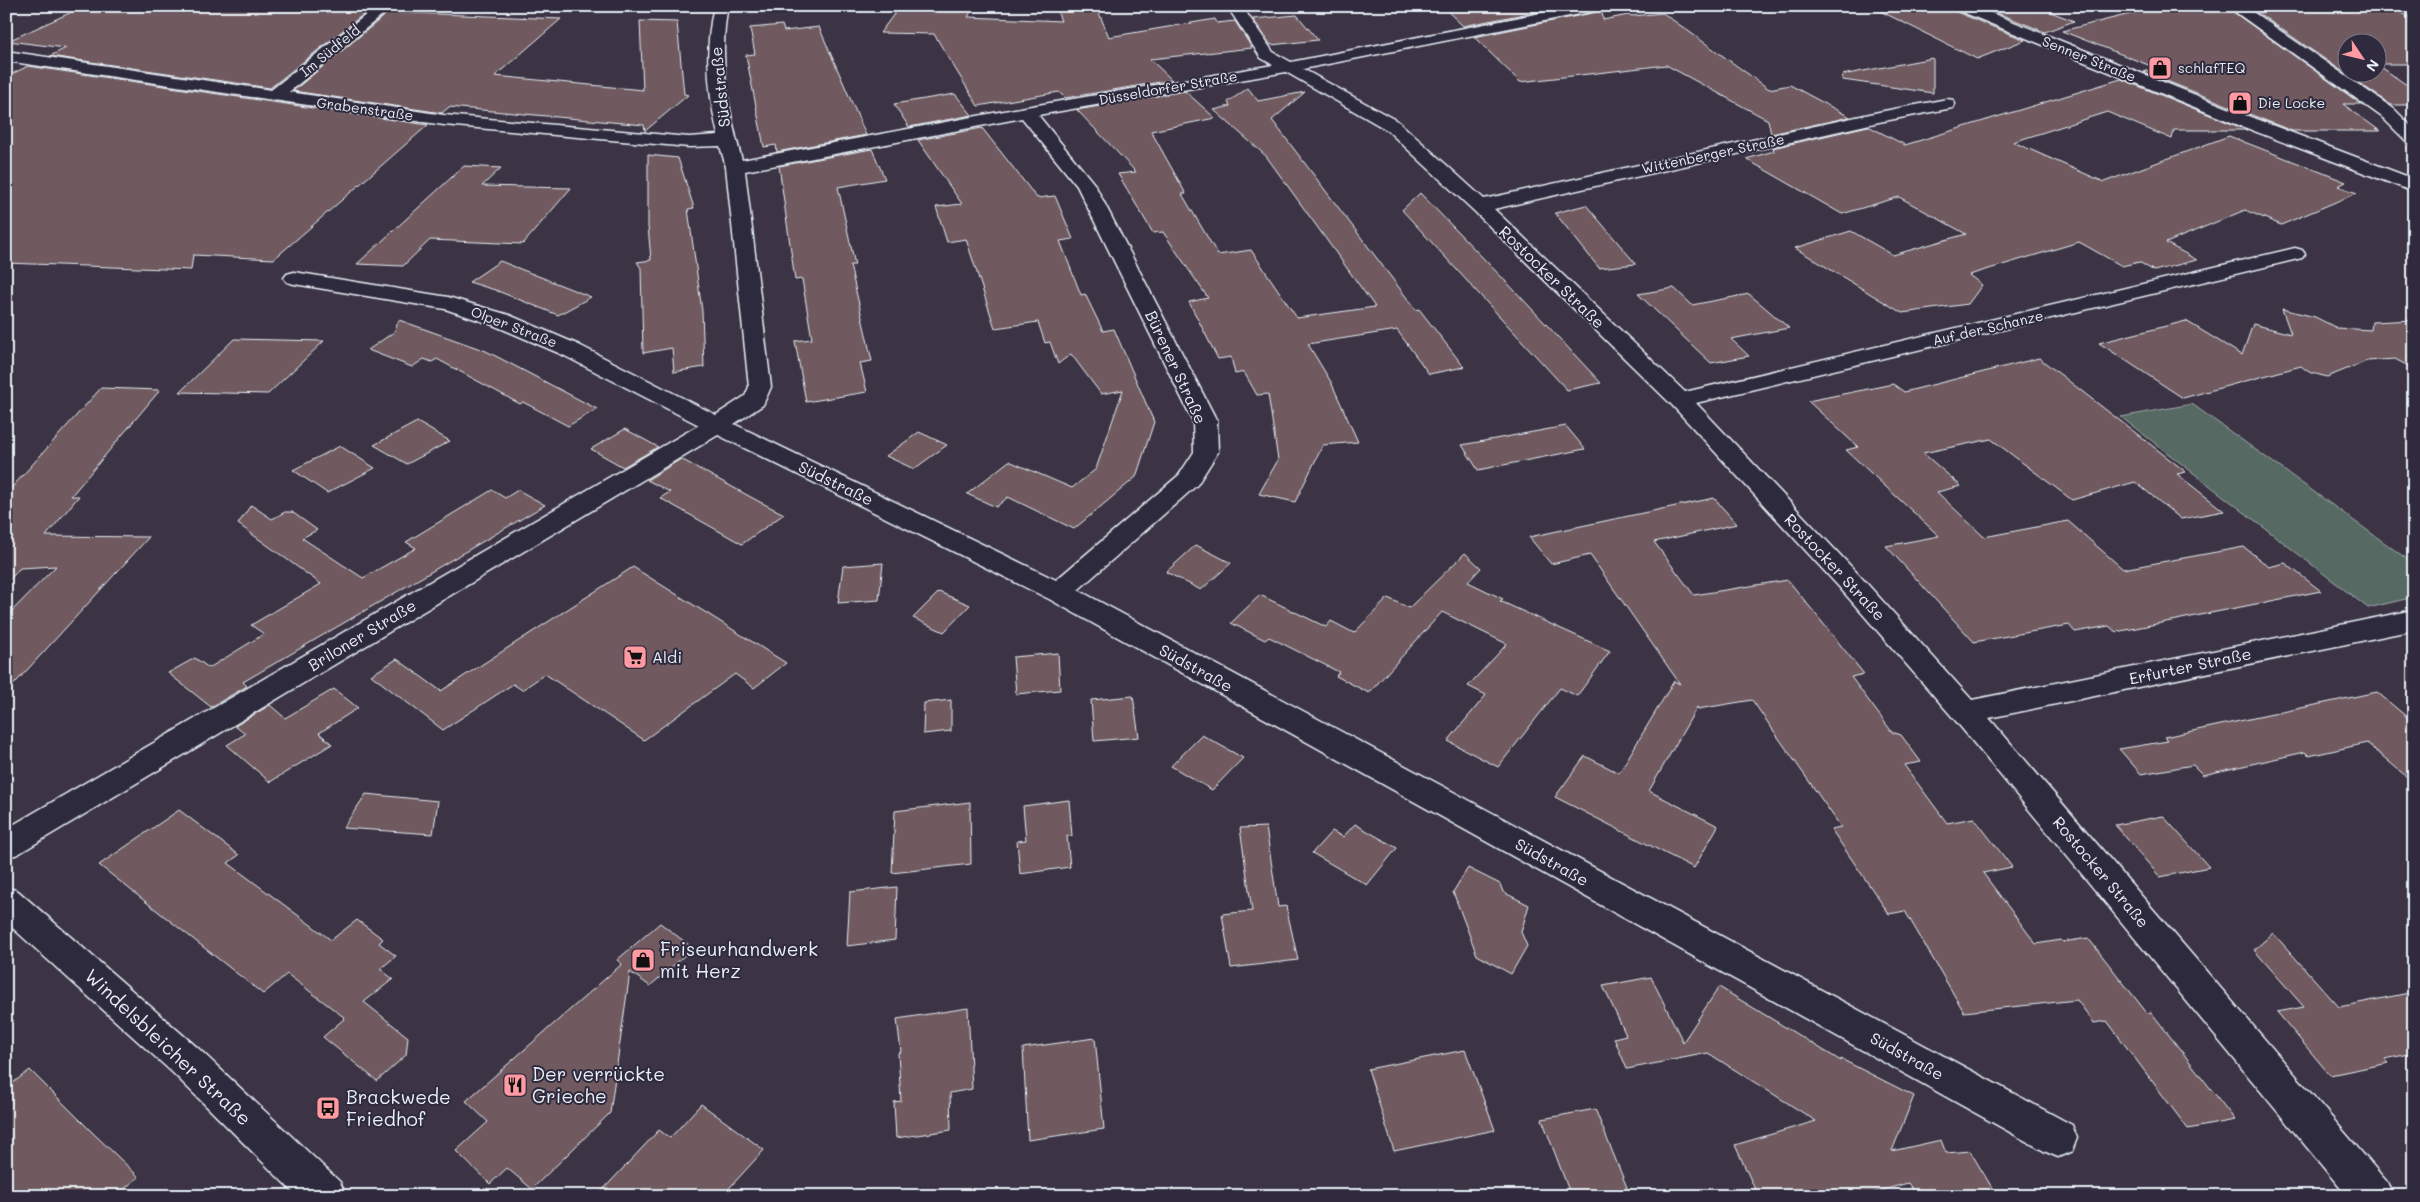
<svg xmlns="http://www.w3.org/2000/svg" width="2420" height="1202" viewBox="0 0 2420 1202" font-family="Mali,sans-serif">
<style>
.green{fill:#566962;stroke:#9fadad}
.building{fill:#6f5a5e;stroke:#e8f1f8}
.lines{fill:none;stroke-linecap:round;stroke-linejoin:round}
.minor-casing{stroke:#e8f1f8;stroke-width:3}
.minor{fill:#2f2a3d;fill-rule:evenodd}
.labels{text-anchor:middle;stroke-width:4;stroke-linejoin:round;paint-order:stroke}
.far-street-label{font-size:14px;fill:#e8f1f8;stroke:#2f2a3d}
.far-poi-label{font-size:14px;fill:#e8f1f8;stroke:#2f2a3d;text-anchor:start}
.street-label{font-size:16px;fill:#e8f1f8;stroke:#2f2a3d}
.poi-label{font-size:16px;fill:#e8f1f8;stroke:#2f2a3d;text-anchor:start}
.near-poi-label{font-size:19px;fill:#e8f1f8;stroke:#2f2a3d;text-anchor:start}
.near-street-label{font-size:19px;fill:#e8f1f8;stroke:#2f2a3d}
</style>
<rect width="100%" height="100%" fill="#3c3444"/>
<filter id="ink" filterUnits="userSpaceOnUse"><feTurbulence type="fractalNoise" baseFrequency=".02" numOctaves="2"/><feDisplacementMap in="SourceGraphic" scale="10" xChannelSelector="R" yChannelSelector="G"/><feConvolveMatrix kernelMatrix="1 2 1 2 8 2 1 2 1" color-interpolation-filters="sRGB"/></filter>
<g filter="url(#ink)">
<!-- green -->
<polygon class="green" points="2192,404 2414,564 2414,597 2368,608 2121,417"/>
<!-- building -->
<g class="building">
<polygon points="85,6 374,6 270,88 50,56 66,48 8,41"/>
<polygon points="900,6 974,6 968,17 1061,21 1055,6 1096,6 1109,37 1215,19 1217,23 1235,21 1252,48 1150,59 1172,80 1065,98 1059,92 978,106 934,34 880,33"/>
<polygon points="1442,6 1565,6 1463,26"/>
<polygon points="1870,6 1951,6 1954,11 2025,40 1977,59"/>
<polygon points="1980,6 2035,6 2074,21 2045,32"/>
<polygon points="2162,6 2225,6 2361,104 2343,104 2380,131 2292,131 2144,72 2156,68 2062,31"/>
<polygon points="2248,6 2390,6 2414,20 2414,64 2378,64 2378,42 2348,42 2348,72 2378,72 2378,65 2414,90 2414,105 2391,105"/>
<polygon points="1602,11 1603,20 1628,15 1632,16 1663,13 1769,89 1790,85 1850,117 1771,134 1768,120 1666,65 1520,82 1474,37"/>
<polygon points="389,12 561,19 495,76 643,90 640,21 677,22 684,94 688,95 645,131 644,125 449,107 442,113 293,91"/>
<polygon points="1297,15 1318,40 1271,45 1253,19"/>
<polygon points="782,25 784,31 819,27 866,135 777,152 776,145 764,147 746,55 755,54 750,28"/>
<polygon points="1933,58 1933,93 1843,80 1842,75"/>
<polygon points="28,66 428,125 274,259 193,255 191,270 6,263 6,77"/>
<polygon points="2121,79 2247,130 2174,130 2172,139 2107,112 2013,142 2104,182 2229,136 2346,182 2338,186 2357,193 2281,225 2245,210 2166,243 2197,260 2154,271 2139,262 2122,266 2079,242 1969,275 1982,285 1968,304 1902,313 1795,248 1851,231 1893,255 1966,234 1899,197 1842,214 1746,159 1774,151 1773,148 1868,126 1905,145"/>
<polygon points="1248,88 1258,101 1305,92 1272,120 1416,310 1419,309 1464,367 1429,374 1397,330 1308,344 1331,382 1358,442 1323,445 1295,502 1259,494 1278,460 1268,394 1257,395 1244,372 1235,374 1231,357 1218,359 1189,302 1208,298 1163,232 1153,233 1118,174 1136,172 1077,110 1185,91 1215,118 1151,131 1186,194 1182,194 1218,255 1251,250 1297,318 1375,307 1266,156 1214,110 1230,106 1228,102"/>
<polygon points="955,94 972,115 909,127 894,104"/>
<polygon points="982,128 1037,198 1055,196 1073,239 1060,241 1081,295 1085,294 1103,331 1114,329 1154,422 1136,477 1074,529 1008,497 996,507 967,494 1009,461 1072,488 1096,469 1123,390 1101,394 1071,354 1058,364 1050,342 1045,343 1038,322 995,328 966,239 947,242 936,207 962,204 918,140"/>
<polygon points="872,149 885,179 838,187 855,265 850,265 872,361 860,363 867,392 806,402 795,341 812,339 802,279 795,280 779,166"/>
<polygon points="648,155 678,158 694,208 688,209 702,311 704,367 674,372 672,348 643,353 641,268 637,262 651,260 648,226"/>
<polygon points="464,166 501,168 482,186 571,188 523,244 430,240 403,266 357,264"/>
<polygon points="1420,193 1516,292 1601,383 1567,390 1402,210"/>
<polygon points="1586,205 1636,264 1599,268 1555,213"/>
<polygon points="500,261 591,297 558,315 495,290 469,282"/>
<polygon points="1674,288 1692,305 1749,294 1789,328 1731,339 1749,356 1711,363 1638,294"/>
<polygon points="2282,309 2315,317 2337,328 2371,330 2372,322 2414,320 2414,369 2395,359 2367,361 2327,377 2309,372 2301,366 2183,398 2099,343 2186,321 2242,355 2253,324 2291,334"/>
<polygon points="399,320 486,351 597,409 568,426 523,402 520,404 437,359 432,362 424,359 412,367 368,350 394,332"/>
<polygon points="234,339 324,341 268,394 180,392"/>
<polygon points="2039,358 2186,472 2177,474 2224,511 2181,519 2135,482 2072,500 1991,439 1923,453 1961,486 1937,492 1984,537 2068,521 2123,569 2244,547 2269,567 2285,563 2321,591 2116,632 2109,626 2075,632 2069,625 1974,642 1886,546 1939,536 1846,450 1858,447 1808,401 1893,384 1904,392"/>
<polygon points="101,388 160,390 71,496 79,496 46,536 149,537 6,693 6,617 56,566 20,568 6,584 6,494"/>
<polygon points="417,422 450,441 407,464 374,445"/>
<polygon points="1566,426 1585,449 1478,470 1462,445"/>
<polygon points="625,429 658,447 623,467 591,449"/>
<polygon points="919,432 947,445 914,469 886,456"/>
<polygon points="340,446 375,468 327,493 293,470"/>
<polygon points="681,459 758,501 784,514 742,544 660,498 670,492 647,480"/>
<polygon points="492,490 505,498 518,490 545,505 243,682 247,686 211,707 168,673 195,658 209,668 264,634 251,625 321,584 238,524 251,505 272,519 285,512 292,512 317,530 302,538 363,578 416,548 406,542"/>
<polygon points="1714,498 1737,524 1654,542 1694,595 1788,580 1864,674 1851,677 1892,732 1901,735 1921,762 1904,765 1947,823 1974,818 2012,867 1983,873 2036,944 2061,940 2063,942 2088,938 2147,1013 2151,1012 2235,1120 2188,1129 2107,1021 2094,1023 2077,1000 1964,1012 1905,911 1889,914 1831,829 1841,827 1752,700 1698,709 1697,707 1649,791 1718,826 1694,868 1555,797 1585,756 1619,773 1674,681 1680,684 1590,555 1551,564 1529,537"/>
<polygon points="1196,545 1231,563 1201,590 1166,572"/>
<polygon points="1465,553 1481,568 1468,582 1503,599 1500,601 1610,651 1577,696 1560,688 1498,767 1448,741 1486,695 1468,686 1507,644 1442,612 1369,693 1336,676 1339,672 1269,637 1265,640 1231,623 1260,595 1326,627 1331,621 1354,633 1388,598 1409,608"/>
<polygon points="883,563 879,600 838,603 843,566"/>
<polygon points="633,567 786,663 754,688 735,674 644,740 545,674 522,690 513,684 443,730 371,675 397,659 441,691"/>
<polygon points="939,592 970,605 944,632 913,618"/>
<polygon points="1058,653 1060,690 1016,694 1013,657"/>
<polygon points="334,689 358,708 319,733 332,744 270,782 227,745 245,734 235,726 270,705 285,718"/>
<polygon points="2377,692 2414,723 2414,783 2367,743 2309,756 2305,752 2203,775 2193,765 2141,774 2119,749 2168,741 2164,737"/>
<polygon points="1133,696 1139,737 1094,741 1091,700"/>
<polygon points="951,700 951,731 923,734 924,703"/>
<polygon points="1202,735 1243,758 1212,790 1171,766"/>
<polygon points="366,794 438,801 433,834 343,828"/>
<polygon points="1069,800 1072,836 1067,836 1070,867 1020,874 1017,841 1026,840 1023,806"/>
<polygon points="970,802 971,864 892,873 895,811"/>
<polygon points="179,810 239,855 228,863 331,940 357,920 383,939 379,943 396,956 380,969 393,979 364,1002 408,1037 406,1055 377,1081 323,1037 345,1018 287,974 263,994 99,865"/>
<polygon points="2163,816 2209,867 2160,877 2115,825"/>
<polygon points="1355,824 1397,848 1367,885 1312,853 1332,831 1343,837"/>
<polygon points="1266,827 1278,907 1286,906 1298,960 1231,968 1222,914 1252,911 1240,828"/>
<polygon points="1468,868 1500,884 1503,892 1529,905 1521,932 1527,946 1511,974 1477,955 1453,892"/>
<polygon points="897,887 895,940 847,946 850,892"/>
<polygon points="660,923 693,948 650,986 630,972 610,1113 532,1189 507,1168 490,1184 456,1151 488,1122 466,1101 622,964 617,960"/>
<polygon points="2273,933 2339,1007 2414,992 2414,1053 2385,1059 2389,1063 2330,1075 2277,1012 2304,1007 2254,950"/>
<polygon points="1651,977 1683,1042 1719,987 1841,1061 1841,1059 1914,1096 1892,1151 1941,1140 1946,1153 1970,1151 1997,1196 1917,1196 1908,1183 1861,1196 1758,1196 1735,1145 1816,1121 1708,1053 1627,1069 1614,1038 1626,1035 1603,986"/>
<polygon points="968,1008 972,1089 950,1093 951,1130 896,1138 894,1102 901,1101 898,1053 901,1052 897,1019"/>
<polygon points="1095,1038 1104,1129 1028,1140 1023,1048"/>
<polygon points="1465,1050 1495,1130 1394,1151 1368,1069"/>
<polygon points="30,1070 94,1134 139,1177 115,1196 6,1196 6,1088"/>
<polygon points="701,1104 764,1150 722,1196 597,1196 659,1130 670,1138"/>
<polygon points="1595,1109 1628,1190 1597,1196 1571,1196 1542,1119"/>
</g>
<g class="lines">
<!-- minor casing -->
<g class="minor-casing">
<g id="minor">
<path d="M 377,6 L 393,6 L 289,92 L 444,115 L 689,137 L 718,135 C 708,93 704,49 714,6 L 728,6 C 718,57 728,111 742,160 L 1026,107 L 1273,65 L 1261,58 L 1227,6 L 1242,6 L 1273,52 L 1291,62 L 1576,6 L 1607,6 L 1600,10 L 1303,69 L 1399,122 L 1484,199 L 1879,112 L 1947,99 L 1953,100 L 1955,104 L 1953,108 L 1947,109 L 1879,122 L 1494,209 L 1685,392 L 2295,248 L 2302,250 L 2305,254 L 2302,258 L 1696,403 L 1860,576 L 1972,700 L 2414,610 L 2414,630 L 1989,718 L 2387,1182 L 2393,1196 L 2347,1196 L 1955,720 L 1840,588 L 1672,405 L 1473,210 L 1387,130 L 1286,72 L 1038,115 L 1095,185 L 1217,421 L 1218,452 L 1197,485 L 1078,590 L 2072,1125 L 2077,1138 L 2072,1151 L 2058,1157 L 2044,1151 L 1049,599 L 718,435 L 18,854 L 6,858 L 6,829 L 699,425 L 563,355 L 493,325 L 445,309 L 294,284 L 287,282 L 284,278 L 287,274 L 294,272 L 448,297 L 509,315 L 579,345 L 716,415 L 745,396 L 749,387 L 726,167 L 720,146 L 689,147 L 444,125 L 6,61 L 6,51 L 271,90 ZM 1022,118 L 1077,186 L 1193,421 L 1194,452 L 1179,475 L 1056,580 L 734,424 L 763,405 L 771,387 L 745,171 Z"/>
<polygon points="1953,6 1974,6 2248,116 2414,179 2414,192 2236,124 1955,9"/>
<polygon points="2227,6 2244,6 2394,109 2414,129 2414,144 2408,143 2382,117"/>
<polygon points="6,887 18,891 199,1049 340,1182 346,1196 297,1196 173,1073 6,922"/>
</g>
</g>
<!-- minor -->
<use href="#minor" class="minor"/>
</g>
</g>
<!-- icons -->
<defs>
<g id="shop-square" transform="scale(1.25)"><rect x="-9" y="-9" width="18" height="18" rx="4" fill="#ff9aa2" stroke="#2f2a3d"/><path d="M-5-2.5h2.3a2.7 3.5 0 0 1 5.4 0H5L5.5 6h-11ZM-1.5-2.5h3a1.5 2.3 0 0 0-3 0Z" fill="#111"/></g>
<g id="supermarket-square" transform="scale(1.25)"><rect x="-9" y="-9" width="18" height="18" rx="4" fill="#ff9aa2" stroke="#2f2a3d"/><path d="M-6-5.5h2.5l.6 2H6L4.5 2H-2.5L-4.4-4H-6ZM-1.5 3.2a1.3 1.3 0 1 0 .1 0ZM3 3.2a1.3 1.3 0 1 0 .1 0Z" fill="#111"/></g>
<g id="restaurant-square" transform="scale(1.25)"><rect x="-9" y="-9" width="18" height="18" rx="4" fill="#ff9aa2" stroke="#2f2a3d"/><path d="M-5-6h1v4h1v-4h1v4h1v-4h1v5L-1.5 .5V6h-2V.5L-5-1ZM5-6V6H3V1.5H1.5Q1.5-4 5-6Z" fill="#111"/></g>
<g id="bus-square" transform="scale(1.25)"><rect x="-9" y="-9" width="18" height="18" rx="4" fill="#ff9aa2" stroke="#2f2a3d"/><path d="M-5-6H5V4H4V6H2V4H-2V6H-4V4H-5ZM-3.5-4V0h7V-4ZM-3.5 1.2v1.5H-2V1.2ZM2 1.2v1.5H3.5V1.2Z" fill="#111"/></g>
</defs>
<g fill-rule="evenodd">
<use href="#shop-square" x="2160" y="68"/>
<use href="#shop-square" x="2240" y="103"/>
<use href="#supermarket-square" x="635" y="657"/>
<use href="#shop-square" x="643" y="960"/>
<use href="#restaurant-square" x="515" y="1085"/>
<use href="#bus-square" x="328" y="1108"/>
</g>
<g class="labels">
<!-- far-street labels -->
<g class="far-street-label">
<text transform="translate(330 51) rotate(-39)" y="5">Im Südfeld</text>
<text transform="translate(2089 59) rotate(22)" y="5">Senner Straße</text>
<text transform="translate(1168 88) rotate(-10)" y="5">Düsseldorfer Straße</text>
<text transform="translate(365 109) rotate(8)" y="5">Grabenstraße</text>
<text transform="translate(1713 154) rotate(-12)" y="5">Wittenberger Straße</text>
<text transform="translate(514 327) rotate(21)" y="5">Olper Straße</text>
<text transform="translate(1988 328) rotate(-13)" y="5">Auf der Schanze</text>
</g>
<!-- far-poi labels -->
<g class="far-poi-label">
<text x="2178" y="73">schlafTEQ</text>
<text x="2258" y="108">Die Locke</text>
</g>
<!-- street labels -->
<g class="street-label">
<text transform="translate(720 87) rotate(-96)" y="6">Südstraße</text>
<text transform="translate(1552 277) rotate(44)" y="6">Rostocker Straße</text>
<text transform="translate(1176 367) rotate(65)" y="6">Bürener Straße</text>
<text transform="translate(836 483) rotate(26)" y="6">Südstraße</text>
<text transform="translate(1835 567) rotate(47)" y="6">Rostocker Straße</text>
<text transform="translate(362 635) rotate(-31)" y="6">Briloner Straße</text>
<text transform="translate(2190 666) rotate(-12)" y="6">Erfurter Straße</text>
<text transform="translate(1196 668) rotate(29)" y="6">Südstraße</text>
<text transform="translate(1552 862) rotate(29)" y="6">Südstraße</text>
<text transform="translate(2101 872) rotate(50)" y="6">Rostocker Straße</text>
<text transform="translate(1907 1056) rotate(29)" y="6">Südstraße</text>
</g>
<!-- poi labels -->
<g class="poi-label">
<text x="652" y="663">Aldi</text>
</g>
<!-- near-poi labels -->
<g class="near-poi-label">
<text x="660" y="956">Friseurhandwerk<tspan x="660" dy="22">mit Herz</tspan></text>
<text x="532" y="1081">Der verrückte<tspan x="532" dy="22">Grieche</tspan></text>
<text x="346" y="1104">Brackwede<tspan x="346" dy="22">Friedhof</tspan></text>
</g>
<!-- near-street labels -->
<g class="near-street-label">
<text transform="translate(168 1047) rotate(43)" y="7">Windelsbleicher Straße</text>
</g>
</g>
<!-- margin -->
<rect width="2420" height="1202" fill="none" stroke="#2f2a3d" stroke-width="25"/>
<rect x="12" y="12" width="2395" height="1177" fill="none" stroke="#e8f1f8" stroke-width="2" filter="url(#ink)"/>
<!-- north arrow -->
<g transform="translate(2362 58) rotate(125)"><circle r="24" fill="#2f2a3d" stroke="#797a88"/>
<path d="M0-4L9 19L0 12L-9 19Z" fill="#ff9aa2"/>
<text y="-8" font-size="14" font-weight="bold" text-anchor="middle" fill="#e8f1f8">N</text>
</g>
</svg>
